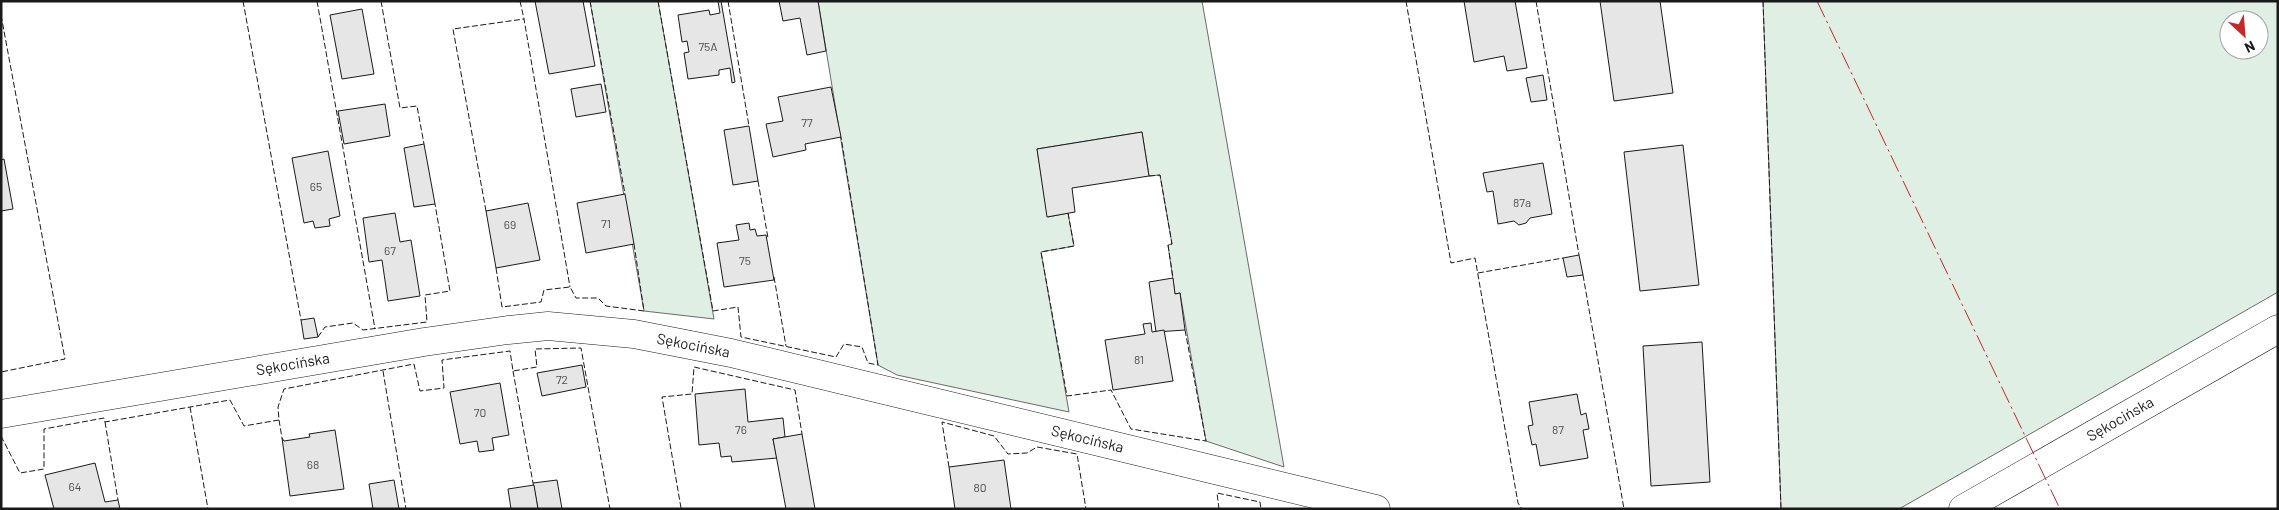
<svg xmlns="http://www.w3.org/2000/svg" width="2279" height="510" viewBox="0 0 2279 510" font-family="Barlow,sans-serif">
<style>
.green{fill:#e0efe3;stroke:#6a6a6a;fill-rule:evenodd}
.building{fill:#e6e6e6;stroke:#1a1a1a}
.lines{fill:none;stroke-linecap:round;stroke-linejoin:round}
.minor-casing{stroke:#1a1a1a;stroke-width:29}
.minor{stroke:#fff;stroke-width:28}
.fence{stroke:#1a1a1a;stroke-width:1;stroke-dasharray:6 2.5;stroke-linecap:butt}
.power{stroke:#c62828;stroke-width:1;stroke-dasharray:18 4 2.5 4;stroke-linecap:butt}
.labels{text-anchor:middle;stroke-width:4;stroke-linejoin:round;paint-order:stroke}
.number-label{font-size:12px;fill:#4d4d4d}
.street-label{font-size:15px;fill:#1a1a1a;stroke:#fff}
</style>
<rect width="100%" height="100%" fill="#fff"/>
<!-- green -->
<g class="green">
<polygon points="590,1 658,1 714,319 644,311"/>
<polygon points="818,1 1202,1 1284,467 1206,441 1180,293 1175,294 1168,245 1172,244 1160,175 1149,176 1142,132 1037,149 1048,217 1068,213 1074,246 1041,252 1069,412 897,375 878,365"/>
<path d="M 1763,1 L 2278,1 L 2278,292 L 1899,509 L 1781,509 ZM 2229,20 L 2259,20 L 2259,50 L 2229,50 Z"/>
</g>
<!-- building -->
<g class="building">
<polygon points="535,1 583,1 595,66 549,74"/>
<polygon points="718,1 721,1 735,82 732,83 730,68 719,70 719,75 688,79 684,53 689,52 687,41 682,42 678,15 709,10 710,15 720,13"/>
<polygon points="779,1 818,1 826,51 807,55 800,18 783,21"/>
<polygon points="1464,1 1515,1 1527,68 1507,71 1504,56 1474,62"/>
<polygon points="1600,1 1660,1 1673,93 1614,101"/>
<polygon points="362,9 374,74 342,79 330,15"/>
<polygon points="1543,75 1547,100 1531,102 1526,78"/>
<polygon points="601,84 606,112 576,117 571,89"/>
<polygon points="831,87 841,137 805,144 806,150 773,157 766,124 783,121 778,97"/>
<polygon points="385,104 390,136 344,144 338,111"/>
<polygon points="749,126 758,181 733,185 724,130"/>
<polygon points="1142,132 1149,176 1072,188 1075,212 1047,217 1037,149"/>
<polygon points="424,144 435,204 414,207 404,148"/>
<polygon points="1683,145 1699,285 1640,291 1624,152"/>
<polygon points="328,151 340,216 329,219 330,226 315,228 313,221 304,223 292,158"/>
<polygon points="4,159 13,209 1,211 1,160"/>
<polygon points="1543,163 1552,214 1530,218 1526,223 1519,225 1514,221 1498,224 1493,191 1487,192 1483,173"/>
<polygon points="625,194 634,244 586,253 577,203"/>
<polygon points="528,203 540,260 496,268 486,211"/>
<polygon points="395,213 400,242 411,240 420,296 388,301 382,260 369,262 363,218"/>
<polygon points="749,223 750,230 755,229 757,236 766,235 774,280 724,287 717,243 739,240 736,225"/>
<polygon points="1579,255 1583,275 1567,277 1563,258"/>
<polygon points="1173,278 1175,294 1180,293 1185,330 1156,332 1149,282"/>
<polygon points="314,318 318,337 304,339 301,320"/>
<polygon points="1151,323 1152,332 1164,330 1173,381 1113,390 1105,340 1145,334 1143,324"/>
<polygon points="1702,342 1710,482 1651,486 1643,346"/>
<polygon points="582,365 586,387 542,396 537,373"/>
<polygon points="500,383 509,435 492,438 494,450 479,452 477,441 460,444 450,392"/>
<polygon points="745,389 748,422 783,418 785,437 773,439 777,458 732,462 731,456 721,457 719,443 699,445 695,394"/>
<polygon points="1577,394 1581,415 1586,413 1589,429 1583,430 1588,458 1540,466 1536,444 1532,445 1528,426 1533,425 1529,402"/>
<polygon points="335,430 344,489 290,496 282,438 284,441 310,437 309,434"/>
<polygon points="802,434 815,509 786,509 773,439"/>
<polygon points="1004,460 1011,509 955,509 949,467"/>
<polygon points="95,463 105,502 118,500 120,509 54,509 45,475"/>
<polygon points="394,480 399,509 373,509 369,484"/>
<polygon points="557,480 562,509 538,509 533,483"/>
<polygon points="534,485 538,509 511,509 508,489"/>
</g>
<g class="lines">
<!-- minor casing -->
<g class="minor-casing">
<g id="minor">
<path id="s1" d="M 1,414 L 424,342 L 508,330 L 548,326 L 634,334 L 731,353 L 1376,509"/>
<path id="s2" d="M 1963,509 L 2278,329"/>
</g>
</g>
<!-- minor -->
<use href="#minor" class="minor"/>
<!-- fence -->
<g class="fence">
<polyline points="243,1 301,320"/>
<polyline points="317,1 375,329"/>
<polyline points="381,1 400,108 417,106 424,144"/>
<polyline points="520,1 524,19"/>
<polyline points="590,1 625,194"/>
<polyline points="658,1 713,311 738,307 741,337 836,357 844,344 862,347 868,363 878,365 841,137"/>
<polyline points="728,1 749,126"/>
<polyline points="1406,1 1451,263 1475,258 1518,503 1522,509"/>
<polyline points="1536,1 1579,255"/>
<polyline points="1763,1 1781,509"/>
<polyline points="1,15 65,359 1,372"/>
<polyline points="1149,176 1160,175 1172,244 1168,245 1173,278"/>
<polyline points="758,181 768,238"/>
<polyline points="486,211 453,29 524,19 570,287"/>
<polyline points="1068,213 1074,246 1041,252 1067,396 1111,390 1131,429 1206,441 1185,330"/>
<polyline points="496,268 502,307 541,302 544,290 570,287 576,298 598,298 606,306 644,311 634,244"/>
<polyline points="1478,273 1563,258"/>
<polyline points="1583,275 1624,509"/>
<polyline points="774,277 786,346"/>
<polyline points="318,337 325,327 353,323 363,330 427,322 425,295 450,291 435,204"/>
<polyline points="383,371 406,509"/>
<polyline points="513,371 533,483"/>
<polyline points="190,407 208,509"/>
<polyline points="279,420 282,438"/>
<polyline points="105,422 118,500"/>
<polyline points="1,436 20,473 44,469 44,429 104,418 105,422 230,400 244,426 279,420 278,407 284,389 414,364 420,391 444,388 442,360 510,351 513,371 537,367 535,349 581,348 610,509"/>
<polyline points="949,467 942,422 994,436 1008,454 1027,453 1037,447 1077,454 1086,509"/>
<polyline points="681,508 662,397 692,394 694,367 795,390 802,434"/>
<polyline points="1219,509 1217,493 1260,502 1261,509"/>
</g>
<!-- power -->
<polyline class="power" points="1817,1 2060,509"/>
</g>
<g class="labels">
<!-- number labels -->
<g class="number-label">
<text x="708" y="51">75A</text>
<text x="807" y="127">77</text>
<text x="316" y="191">65</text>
<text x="1522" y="207">87a</text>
<text x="606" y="228">71</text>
<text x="510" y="229">69</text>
<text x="390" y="255">67</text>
<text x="745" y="265">75</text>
<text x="1139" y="364">81</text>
<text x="562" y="384">72</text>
<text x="480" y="417">70</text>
<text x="741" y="434">76</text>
<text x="1558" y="434">87</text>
<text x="313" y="469">68</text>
<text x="75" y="491">64</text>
<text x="980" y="492">80</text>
</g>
<!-- street labels -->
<g class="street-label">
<text dy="5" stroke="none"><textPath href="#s1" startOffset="701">Sękocińska</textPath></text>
<text dy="5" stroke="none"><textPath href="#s1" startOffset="296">Sękocińska</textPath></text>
<text dy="5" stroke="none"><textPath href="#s2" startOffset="181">Sękocińska</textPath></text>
<text dy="5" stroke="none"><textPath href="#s1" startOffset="1106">Sękocińska</textPath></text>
</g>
</g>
<!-- border -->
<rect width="2279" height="510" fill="none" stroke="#1a1a1a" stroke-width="5"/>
<!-- north arrow -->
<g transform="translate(2244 35) rotate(154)"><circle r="24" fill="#ffffff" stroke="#a3a3a3"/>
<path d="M0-4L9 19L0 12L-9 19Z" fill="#c62828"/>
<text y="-8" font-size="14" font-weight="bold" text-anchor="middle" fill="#1a1a1a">N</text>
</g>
</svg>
